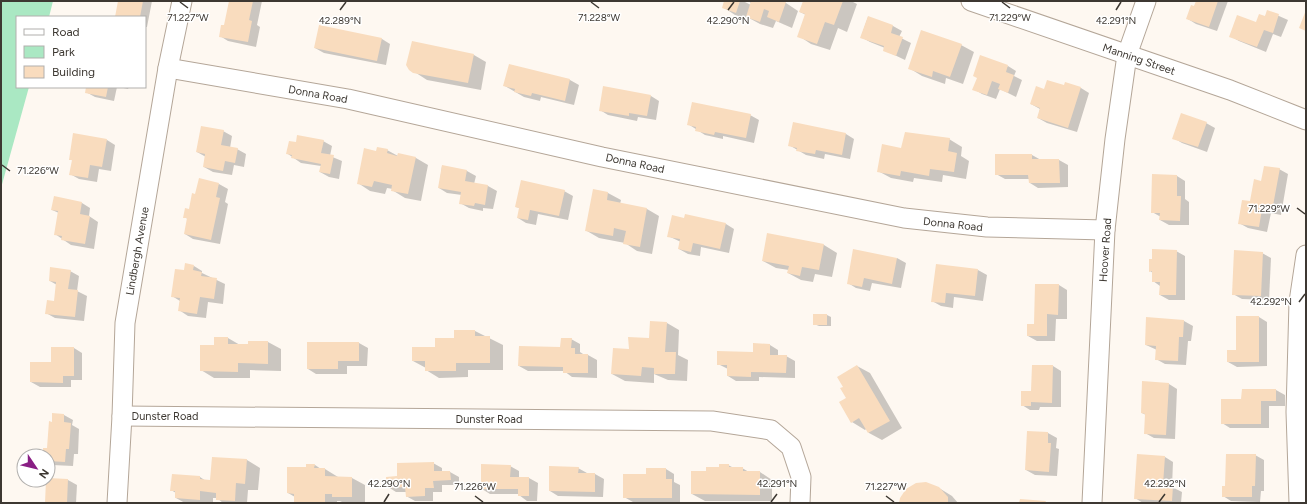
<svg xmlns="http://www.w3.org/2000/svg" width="1307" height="504" viewBox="0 0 1307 504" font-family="Figtree,sans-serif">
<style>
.green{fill:#aae8c3}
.shadow{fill:#0003}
.building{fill:#f9dcbe}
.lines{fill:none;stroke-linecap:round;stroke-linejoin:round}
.minor-casing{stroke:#b4a698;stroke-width:21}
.minor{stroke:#fff;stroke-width:19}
.ticks{fill:none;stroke:#3d3832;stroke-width:1.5}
.labels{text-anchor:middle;stroke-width:3;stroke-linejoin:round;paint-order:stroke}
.street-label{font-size:11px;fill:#3d3832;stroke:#fff}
.ticks-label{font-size:10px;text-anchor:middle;fill:#3d3832;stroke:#fff;stroke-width:3;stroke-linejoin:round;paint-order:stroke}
</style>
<rect width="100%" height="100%" fill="#fef8f1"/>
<!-- green -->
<polygon class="green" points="1,1 53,1 49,17 17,17 17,87 29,87 1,188"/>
<!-- shadow -->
<g class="shadow">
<polygon points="119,1 152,1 147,27 145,27 145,17 116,17"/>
<polygon points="230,1 262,1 257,25 260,27 256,47 228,41 220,36 225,26"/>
<polygon points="725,1 743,1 751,5 751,3 748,1 779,1 786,3 798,11 792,28 776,21 773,28 760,24 749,18 749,19 735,15 723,7"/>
<polygon points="804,1 851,1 857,4 847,32 838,28 830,50 811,44 799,36 806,15 800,12"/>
<polygon points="1197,1 1228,1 1217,31 1196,24 1188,19"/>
<polygon points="1268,11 1288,20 1281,37 1273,34 1266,52 1239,41 1230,36 1256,23 1265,17"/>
<polygon points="868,17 893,26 902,31 899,37 911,43 905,60 884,50 885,48 870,42 861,37"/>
<polygon points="382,39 390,44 386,65 324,53 315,48"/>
<polygon points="961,45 974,52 963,84 946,78 945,84 922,76 909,68"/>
<polygon points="474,55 486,62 481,90 427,80 410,69"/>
<polygon points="510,65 570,80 579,85 574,105 541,97 540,101 524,97 505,86"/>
<polygon points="1008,66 1016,71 1014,76 1022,80 1016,97 1000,89 996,99 982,94 974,89"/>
<polygon points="87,87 117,87 114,101 95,97 86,92"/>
<polygon points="119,87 129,87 128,89"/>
<polygon points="1064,87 1081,88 1089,93 1077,132 1047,123 1038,118 1040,109 1031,104 1045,90"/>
<polygon points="651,96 659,101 656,120 638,117 637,121 608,115 600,110"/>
<polygon points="750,115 759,120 754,143 723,136 723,139 705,135 688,124"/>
<polygon points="1206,123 1215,128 1207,152 1182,143 1174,138"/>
<polygon points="223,131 232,136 230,148 237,149 246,154 244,167 234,165 232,175 213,172 204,167 206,157 197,152"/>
<polygon points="846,134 854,139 850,159 825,154 824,159 806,155 789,145"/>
<polygon points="949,139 962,147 961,156 969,161 966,179 943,175 942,182 914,178 913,182 891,178 878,171 902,149"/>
<polygon points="107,140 115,145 111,171 99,169 97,182 79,179 70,174 73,161 70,159"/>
<polygon points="323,141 332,146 330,156 342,161 339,179 329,177 320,172 321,166 301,163 288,154 296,143"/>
<polygon points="387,150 398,156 416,158 428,165 421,201 405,198 392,190 393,189 387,188 385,194 370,191 358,183 377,152"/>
<polygon points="996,155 1032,155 1041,160 1059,160 1068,165 1068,187 1038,188 1030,183 1030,179 1005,179 996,174"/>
<polygon points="442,166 467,171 476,176 474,184 488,186 497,191 493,209 483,208 483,211 469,208 460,203 462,195 447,193 439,188"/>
<polygon points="1279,169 1288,174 1281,215 1271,213 1267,232 1248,228 1239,223 1262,182"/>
<polygon points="1177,176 1185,181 1185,199 1189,202 1189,225 1169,225 1160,220 1161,217 1152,212"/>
<polygon points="219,184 228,189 225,202 228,204 220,244 193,239 185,234 188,219 184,217 190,210 196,195"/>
<polygon points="594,190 608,193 621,200 620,204 647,209 659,216 652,254 637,251 625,243 599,238 587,231"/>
<polygon points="564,191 573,196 568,220 538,214 536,225 526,223 518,218 520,208 516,207"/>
<polygon points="82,203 90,208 89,216 98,222 94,249 71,245 55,234 59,213 52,210"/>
<polygon points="726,224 734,229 729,253 701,247 700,256 688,254 679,249 681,242 668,236"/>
<polygon points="768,235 824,245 837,253 832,277 815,274 813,282 801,280 788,273 789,270 776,268 763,261"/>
<polygon points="1176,251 1185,256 1185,300 1169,300 1160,295 1160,286 1153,281 1153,273 1150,271"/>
<polygon points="1262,253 1271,258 1269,300 1242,299 1233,294"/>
<polygon points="897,258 906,263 901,288 872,283 870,291 856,288 848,283"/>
<polygon points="194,266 202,271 202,273 225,284 223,304 208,302 206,318 188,316 179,310 180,301 172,296 185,271"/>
<polygon points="978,270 987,275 983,301 954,297 953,308 941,306 932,301"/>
<polygon points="70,271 79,276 77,291 87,296 84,321 55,318 46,313 55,302 57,285 50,281"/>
<polygon points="1059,285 1067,290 1067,319 1056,319 1055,341 1037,341 1028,336"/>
<polygon points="827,315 831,317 831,326 819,326 814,324"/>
<polygon points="1259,317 1267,322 1267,366 1237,367 1228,362 1237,351"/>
<polygon points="1184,321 1193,326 1191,341 1188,341 1186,365 1165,364 1156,359 1157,350 1146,345"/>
<polygon points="667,323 679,330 678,355 688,360 687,381 668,380 654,374 654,383 625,381 612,374 630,350 650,340"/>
<polygon points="475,331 503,345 503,370 468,370 468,377 439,378 426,370 426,368 413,361 436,348"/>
<polygon points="215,338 228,338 240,345 249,346 249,342 268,342 281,349 281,371 250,370 250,378 214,378 201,370 215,346"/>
<polygon points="571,339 580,344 580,352 583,354 583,355 588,355 597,360 597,378 572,377 564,371 528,371 519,366 561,348"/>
<polygon points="359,343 368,348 367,366 347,366 347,374 316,374 308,369"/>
<polygon points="770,345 778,350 778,356 786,356 795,361 795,378 759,377 759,381 736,381 728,376 728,369 718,364 754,353"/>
<polygon points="74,348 82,353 82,380 71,380 71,387 40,387 31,382 52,363"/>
<polygon points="857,366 870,373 902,428 882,440 869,433 867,428 865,430 852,422 844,387"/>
<polygon points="1053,366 1061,371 1061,407 1040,407 1039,410 1030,410 1022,405"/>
<polygon points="1169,384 1177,389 1175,439 1154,438 1145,433 1146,415 1142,413"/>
<polygon points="1243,390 1276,390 1285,395 1285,406 1269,406 1269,428 1230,428 1222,423 1242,400"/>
<polygon points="64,415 73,420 72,425 79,429 78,454 74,454 73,466 52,465 48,463 48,456 44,456 48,449 53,423"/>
<polygon points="1028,432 1048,433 1057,438 1056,448 1059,449 1057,476 1035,475 1026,470"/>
<polygon points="1255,455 1264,460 1264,491 1261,491 1260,502 1231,501 1223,496 1226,487"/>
<polygon points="1165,457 1173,462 1172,487 1182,492 1181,503 1143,503 1135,498"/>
<polygon points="213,458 247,460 260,468 258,490 248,490 247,503 223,503 217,498 213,498 213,503 185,503 176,498 176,493 171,490 200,477 206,481 211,481"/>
<polygon points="433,463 442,468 442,472 450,472 459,477 459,485 442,485 442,492 433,492 433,501 415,501 406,496 406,492 396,492 388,487 398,477"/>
<polygon points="315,465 321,469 325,469 338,477 352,478 365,485 365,503 344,503 340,501 337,501 337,503 295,503 295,497 288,493 307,468"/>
<polygon points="728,465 734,468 742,468 749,472 760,472 772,480 772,501 705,501 692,494 707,472"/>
<polygon points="510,466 519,471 519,478 529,478 538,483 537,501 527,501 519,495 519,494 490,494 482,489"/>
<polygon points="578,468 587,473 587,474 595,474 604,479 603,497 558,496 550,491"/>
<polygon points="666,469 674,474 674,482 680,485 680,502 633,502 624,497 647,475"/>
<polygon points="48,479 68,480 77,485 76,503 46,503 47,480"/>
<polygon points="939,488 952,496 958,503 900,503"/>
</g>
<!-- building -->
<g class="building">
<polygon points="118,1 143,1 140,17 115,17"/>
<polygon points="229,1 253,1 249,20 252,21 248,42 219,37 221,25 224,25"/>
<polygon points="724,1 740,1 736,13 722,8"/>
<polygon points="751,1 782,1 786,2 779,22 767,17 769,11 764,9 760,22 746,17"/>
<polygon points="803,1 843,1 834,25 825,22 817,44 797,37 805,14 799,12"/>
<polygon points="1196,1 1218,1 1209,27 1186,19 1191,5 1194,6"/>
<polygon points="1267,10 1279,14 1273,33 1264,30 1257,47 1229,37 1237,15 1256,22 1259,14 1265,16"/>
<polygon points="1306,10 1306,31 1299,28"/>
<polygon points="868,16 893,25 891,33 903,37 896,56 883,51 884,46 860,38"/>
<polygon points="319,25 382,38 377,61 314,48"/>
<polygon points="921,30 962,44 950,77 933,71 932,77 908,69"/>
<polygon points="412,41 474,54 468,83 413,73 409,70 406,65"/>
<polygon points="980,55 1008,65 1006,72 1014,75 1008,93 998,89 1000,84 992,81 987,95 972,90 977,78 973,76"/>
<polygon points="509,64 570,79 565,101 532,93 531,96 514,92 515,89 503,86"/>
<polygon points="1047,80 1064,85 1065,82 1081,87 1068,128 1037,118 1040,108 1030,104 1036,86 1044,89"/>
<polygon points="603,86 651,95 647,116 629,113 629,116 599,111"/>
<polygon points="86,87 108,87 106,97 85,93"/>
<polygon points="692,102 751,114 746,138 715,132 714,135 695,131 696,127 687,125"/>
<polygon points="1181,113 1207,122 1198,147 1172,139"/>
<polygon points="793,122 846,133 842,155 816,150 815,154 796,151 797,148 788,146"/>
<polygon points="201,126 224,130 221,145 238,148 235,163 225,161 223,171 203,167 205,154 196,152"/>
<polygon points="905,132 950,138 948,151 957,153 954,172 930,169 929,176 901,171 900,176 877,172 882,144 901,148"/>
<polygon points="73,133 107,139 102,167 90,165 88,178 69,175 72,160 69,160"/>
<polygon points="297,135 324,140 321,153 334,155 330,174 319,172 321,164 291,158 292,155 286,154 289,141 296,142"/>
<polygon points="377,147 388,149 387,153 397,156 398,153 416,157 408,194 391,191 392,185 374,181 372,187 357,184 364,148 376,151"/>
<polygon points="995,154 1032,154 1032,159 1059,159 1060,183 1029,183 1028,175 995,175"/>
<polygon points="442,165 467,170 465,181 488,185 485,205 475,203 474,206 459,204 461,192 438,188"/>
<polygon points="1264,166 1280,168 1272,211 1262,209 1259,227 1238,224 1242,200 1250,201 1254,179 1261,181"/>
<polygon points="1152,174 1177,175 1177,196 1181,196 1180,221 1159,220 1160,213 1151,213"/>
<polygon points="199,178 219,183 216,197 220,198 211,240 184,234 187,218 183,218 185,208 189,209 192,193 195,194"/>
<polygon points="521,180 565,190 559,216 530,210 528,220 517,218 519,208 515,207"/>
<polygon points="593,189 608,192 607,200 647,208 640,247 623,244 626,231 614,228 613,236 585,231"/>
<polygon points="54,196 82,202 80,214 90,216 85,244 61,240 62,236 54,235 58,211 51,210"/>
<polygon points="685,214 726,223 720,249 693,243 691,252 678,249 680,239 667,237 672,215 684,218"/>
<polygon points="767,233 824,244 819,270 802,267 800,276 787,273 789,266 762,261"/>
<polygon points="853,249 897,258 892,284 864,278 862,287 847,284"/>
<polygon points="1152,249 1177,250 1176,295 1159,295 1160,282 1152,282 1152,271 1149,272 1149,259 1152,259"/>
<polygon points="1234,250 1263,252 1261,296 1232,295"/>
<polygon points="185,263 194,265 193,270 202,272 201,276 217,278 214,299 200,297 197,314 178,311 180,298 171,297 175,269 184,270"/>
<polygon points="936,264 978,269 975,296 946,293 945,303 931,302"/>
<polygon points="50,267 71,270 68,289 78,290 75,317 45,314 47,300 54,301 56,282 49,281"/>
<polygon points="1035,284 1059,284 1058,315 1047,314 1047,336 1027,336 1027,324 1034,324"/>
<rect x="813" y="314" width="14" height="11"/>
<polygon points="1236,316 1259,316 1259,362 1227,362 1227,350 1236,350"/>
<polygon points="1146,317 1184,320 1183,337 1179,337 1178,361 1155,360 1156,346 1145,345"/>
<polygon points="650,321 667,322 665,352 676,352 675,374 654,374 654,368 642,367 641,376 611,374 613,348 629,349 628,337 649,338"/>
<polygon points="454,330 475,330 475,336 490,336 490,363 456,363 456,371 425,371 425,361 412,361 412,347 435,347 435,338 454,338"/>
<polygon points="214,337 228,337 228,344 248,344 248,341 268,341 268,364 238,363 238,372 200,371 200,345 214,345"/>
<polygon points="561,338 572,338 571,348 575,348 575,354 588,354 588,373 563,373 563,367 518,366 519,346 560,347"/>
<polygon points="307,342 359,342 359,361 338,361 338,369 307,369"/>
<polygon points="753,343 770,344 770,355 787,355 786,373 751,372 751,377 727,376 727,365 717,365 717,351 753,352"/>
<polygon points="51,347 74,347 74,376 63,376 63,383 30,382 30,362 51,362"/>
<polygon points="857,365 890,421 868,433 859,418 851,423 839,402 846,398 840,388 843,387 837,377"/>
<polygon points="1032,365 1053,365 1052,403 1031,402 1031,406 1021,406 1021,391 1031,391"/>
<polygon points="1142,381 1169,383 1166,435 1144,434 1145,414 1141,413"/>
<polygon points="1242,389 1276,389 1276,401 1261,401 1261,424 1221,424 1221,399 1241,399"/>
<polygon points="52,413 64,414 64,422 71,423 69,449 66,449 65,462 48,461 48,456 43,456 43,448 47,448 49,421 52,422"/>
<polygon points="1027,431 1048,432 1048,443 1051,443 1049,472 1025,470"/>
<polygon points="1137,454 1165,456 1163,485 1173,486 1172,501 1134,499"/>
<polygon points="1226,454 1256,454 1255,486 1252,486 1252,497 1222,497 1222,486 1225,486"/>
<polygon points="212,457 247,459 245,484 236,483 235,501 216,500 216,493 200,491 200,500 175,498 175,491 170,491 172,474 200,476 200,479 210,480"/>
<polygon points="434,462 434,471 450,471 451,480 433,481 434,488 425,488 425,496 406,497 405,487 387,488 386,477 397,476 397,463"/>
<polygon points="306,464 315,464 314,468 325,468 325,476 352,477 352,497 332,497 332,494 325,494 325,503 294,503 294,494 287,493 287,467 306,467"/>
<polygon points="481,464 511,465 510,477 529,477 529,496 518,496 518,489 481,489"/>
<polygon points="719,464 729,464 729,467 743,467 743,471 760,471 760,495 691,494 691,471 706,471 706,467 719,467"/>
<polygon points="549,466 579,467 578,473 595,473 595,492 549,491"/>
<polygon points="646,468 666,468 666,479 672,479 672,498 623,498 623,474 646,474"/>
<polygon points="48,478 68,479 67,503 45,503 46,480 48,480"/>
<polygon points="926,482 939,487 948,497 948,503 899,503 900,498 906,489 916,483"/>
<polygon points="1020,499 1046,501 1045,503 1019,503"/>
</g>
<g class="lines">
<!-- minor casing -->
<g class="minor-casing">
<g id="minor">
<polyline points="971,1 1230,90 1306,120"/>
<polyline points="168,68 348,99 602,157 904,218 987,227 1105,230"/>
<polyline points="122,416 712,421 771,430 791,447 801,477 800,503"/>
<polyline points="117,503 122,416 125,323 168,68 182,1"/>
<polyline points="1092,503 1105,230 1115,139 1127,55 1146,1"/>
<polyline points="1299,503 1296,412 1299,302 1306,255"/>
</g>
</g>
<!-- minor -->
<use href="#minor" class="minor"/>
</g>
<!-- ticks -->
<path class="ticks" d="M 180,2 L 188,8M 591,2 L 599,8M 1002,2 L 1010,8M 340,10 L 346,2M 728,10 L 734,2M 1116,10 L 1121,2M 2,165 L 10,171M 1297,208 L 1305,214M 1299,302 L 1305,294M 475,496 L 483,502M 886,496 L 894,502M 384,502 L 389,494M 771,502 L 777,494M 1159,502 L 1165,494"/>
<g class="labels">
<!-- street labels -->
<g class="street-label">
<text transform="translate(1139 59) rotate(19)" y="4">Manning Street</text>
<text transform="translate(318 94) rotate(10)" y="4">Donna Road</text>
<text transform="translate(635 163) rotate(12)" y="4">Donna Road</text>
<text transform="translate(953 224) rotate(6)" y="4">Donna Road</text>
<text transform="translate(1105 250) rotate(-86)" y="4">Hoover Road</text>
<text transform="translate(137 251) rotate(-80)" y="4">Lindbergh Avenue</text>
<text x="165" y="420">Dunster Road</text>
<text x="489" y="423">Dunster Road</text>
</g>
</g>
<g class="ticks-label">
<text x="188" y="21">71.227°W</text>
<text x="599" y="21">71.228°W</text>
<text x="1010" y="21">71.229°W</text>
<text x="340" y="24">42.289°N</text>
<text x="728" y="24">42.290°N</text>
<text x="1116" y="24">42.291°N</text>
<text x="38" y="174">71.226°W</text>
<text x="1269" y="212">71.229°W</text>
<text x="1271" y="305">42.292°N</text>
<text x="389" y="487">42.290°N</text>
<text x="777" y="487">42.291°N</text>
<text x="1165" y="487">42.292°N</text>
<text x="475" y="490">71.226°W</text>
<text x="886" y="490">71.227°W</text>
</g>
<!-- border -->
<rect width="1307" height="504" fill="none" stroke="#3d3832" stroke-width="4"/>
<!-- legend -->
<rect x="16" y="16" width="130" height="72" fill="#ffffff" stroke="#b1afad"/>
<rect x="24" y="29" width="20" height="6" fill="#ffffff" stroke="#b1afad"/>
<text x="52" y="36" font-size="12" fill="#3d3832">Road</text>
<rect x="24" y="46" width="20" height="12" fill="#aae8c3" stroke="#b1afad"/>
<text x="52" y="56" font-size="12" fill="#3d3832">Park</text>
<rect x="24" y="66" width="20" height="12" fill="#f9dcbe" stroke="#b1afad"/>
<text x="52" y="76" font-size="12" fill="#3d3832">Building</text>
<!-- north arrow -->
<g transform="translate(36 468) rotate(125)"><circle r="19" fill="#ffffff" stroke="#b1afad"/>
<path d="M0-3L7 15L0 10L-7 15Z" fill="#891e84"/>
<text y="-6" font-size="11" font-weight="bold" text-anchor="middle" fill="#3d3832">N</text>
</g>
</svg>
